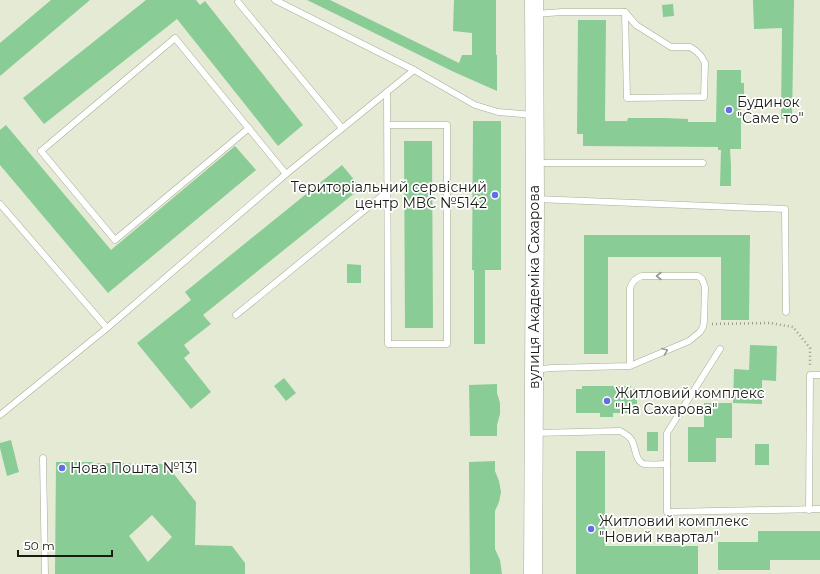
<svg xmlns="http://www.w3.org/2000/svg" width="820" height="574" viewBox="0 0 820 574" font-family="Montserrat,sans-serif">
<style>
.building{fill:#8acc95;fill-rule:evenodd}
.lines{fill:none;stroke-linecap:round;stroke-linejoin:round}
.lane-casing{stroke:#a7ac98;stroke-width:7}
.secondary-casing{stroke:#a7ac98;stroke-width:19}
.path{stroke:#979b8b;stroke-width:2.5;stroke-dasharray:1 3;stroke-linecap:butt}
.lane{stroke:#fff;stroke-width:6}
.secondary{stroke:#fff;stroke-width:18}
.oneway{stroke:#989895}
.poi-dot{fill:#626ee6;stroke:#fff;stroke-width:1.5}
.labels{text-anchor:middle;stroke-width:3.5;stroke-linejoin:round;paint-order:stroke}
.poi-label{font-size:14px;fill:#1a1b14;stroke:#fff;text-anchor:start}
.street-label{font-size:14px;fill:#1a1b14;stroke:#fff}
</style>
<rect width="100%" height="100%" fill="#e5ead5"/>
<!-- building -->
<g class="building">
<polygon points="51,0 90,0 0,76 0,43"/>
<polygon points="146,0 196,0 200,5 205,1 303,125 278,146 177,19 44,124 23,98"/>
<polygon points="307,0 330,0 459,63 462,55 472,55 472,33 453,31 454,0 496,0 496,55 497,55 497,91 454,72"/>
<polygon points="753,0 794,0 792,119 781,119 782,28 754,29"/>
<polygon points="673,4 674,16 663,17 662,5"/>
<polygon points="578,20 606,20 605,121 627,121 628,118 664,118 688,119 688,122 716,122 717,70 741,70 741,83 744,83 744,107 741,107 741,149 730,149 731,165 731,186 720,186 721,150 718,150 718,147 583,146 583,134 577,134"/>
<polygon points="473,121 501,121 501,270 485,270 485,344 474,344 474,270 472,270"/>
<polygon points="6,125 111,250 235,146 256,170 108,293 0,165 0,130"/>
<polygon points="404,141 432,141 433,328 405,328"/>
<polygon points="342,165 361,188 203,315 211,324 184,345 190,353 184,358 211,392 191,409 137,343 191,300 185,292"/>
<polygon points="584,235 750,235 749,320 721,320 721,257 608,257 608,354 584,354"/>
<polygon points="347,264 361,265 361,283 347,283"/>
<polygon points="750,345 777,346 776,381 762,380 762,404 733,403 734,369 749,370"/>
<polygon points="284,378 296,393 286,401 274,386"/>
<polygon points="497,384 497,393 500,403 500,414 497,425 497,436 470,436 469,385"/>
<polygon points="582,386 631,386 631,389 637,389 637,413 613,413 613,417 600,417 600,413 576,413 576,389 582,389"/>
<polygon points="704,403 732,403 732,438 716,438 716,462 688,462 688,427 704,427"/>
<rect x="647" y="432" width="11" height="19"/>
<polygon points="11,440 19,472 7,476 0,448 0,443"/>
<rect x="755" y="444" width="14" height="21"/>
<polygon points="576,451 605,451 605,546 698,546 698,574 576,574"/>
<polygon points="495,461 495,471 499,481 501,492 499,502 495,511 495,549 500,560 502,574 470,574 469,462"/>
<path d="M 56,462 L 93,462 L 93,463 L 166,464 L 196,502 L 195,545 L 232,546 L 245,563 L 245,574 L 55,574 ZM 152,515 L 172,537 L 148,562 L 129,536 Z"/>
<polygon points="758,531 820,531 820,560 770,560 770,570 718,570 718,542 758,542"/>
</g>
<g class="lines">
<!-- lane casing -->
<g class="lane-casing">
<g id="lane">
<polyline points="275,0 414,70 475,105 498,112 533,115"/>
<polyline points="238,2 342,128"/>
<polygon points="625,12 636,25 671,47 690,47 696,51 701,56 705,63 704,97 627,98"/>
<polyline points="535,14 562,12 625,12"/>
<polyline points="387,92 388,344 447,344 447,125 388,125"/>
<polyline points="249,128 115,240 41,151 175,38 286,174"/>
<polyline points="536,163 703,163"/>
<polyline points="536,199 785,209 786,312"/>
<polyline points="0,204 107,328"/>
<polyline points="236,315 388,191"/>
<polyline points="720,349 667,433 667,512 820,509"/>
<path d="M 535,370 L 551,368 L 630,366 L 689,341 L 700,332 L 703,327 L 704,321 L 705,287 L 702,279 L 698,276 L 642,276 C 635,278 632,282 630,288 L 630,366"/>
<polyline points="0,415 107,328 286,174 414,70"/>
<path d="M 535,433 L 620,431 C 625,434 630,436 632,441 C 636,448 635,461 644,464 C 651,465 660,464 667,464"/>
<polyline points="43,458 45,574"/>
<polyline points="809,510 810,375 820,375"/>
</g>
</g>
<!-- secondary casing -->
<g class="secondary-casing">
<polyline id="secondary" points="533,574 535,199 534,0"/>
</g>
<!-- path -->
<polyline class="path" points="712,324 770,323 793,327 810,348 810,366"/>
<!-- lane -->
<use href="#lane" class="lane"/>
<!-- secondary -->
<use href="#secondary" class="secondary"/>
</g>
<!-- one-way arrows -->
<defs><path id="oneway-chevron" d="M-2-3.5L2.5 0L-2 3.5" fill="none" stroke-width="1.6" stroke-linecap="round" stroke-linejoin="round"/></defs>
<g class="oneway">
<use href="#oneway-chevron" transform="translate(659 276) rotate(-180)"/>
<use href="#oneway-chevron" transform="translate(665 351) rotate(-23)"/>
</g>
<!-- markers -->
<g class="poi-dot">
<circle cx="729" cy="110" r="4"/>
<circle cx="495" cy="195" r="4"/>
<circle cx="607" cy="401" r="4"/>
<circle cx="62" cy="468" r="4"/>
<circle cx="591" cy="529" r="4"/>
</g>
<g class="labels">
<!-- poi labels -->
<g class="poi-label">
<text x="737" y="107">Будинок<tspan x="737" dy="16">"Саме то"</tspan></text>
<text x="487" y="192" text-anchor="end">Територіальний сервісний<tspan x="487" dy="16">центр МВС №5142</tspan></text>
<text x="615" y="398">Житловий комплекс<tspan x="615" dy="16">"На Сахарова"</tspan></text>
<text x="70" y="473">Нова Пошта №131</text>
<text x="599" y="526">Житловий комплекс<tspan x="599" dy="16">"Новий квартал"</tspan></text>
</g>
<!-- street labels -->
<g class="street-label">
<text transform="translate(534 287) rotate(-90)" y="5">вулиця Академіка Сахарова</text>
</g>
</g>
<!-- scale -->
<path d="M18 550v6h94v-6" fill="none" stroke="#1a1b14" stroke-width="2"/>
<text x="24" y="550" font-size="12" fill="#1a1b14" stroke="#ffffff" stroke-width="3" paint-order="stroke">50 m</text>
</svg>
